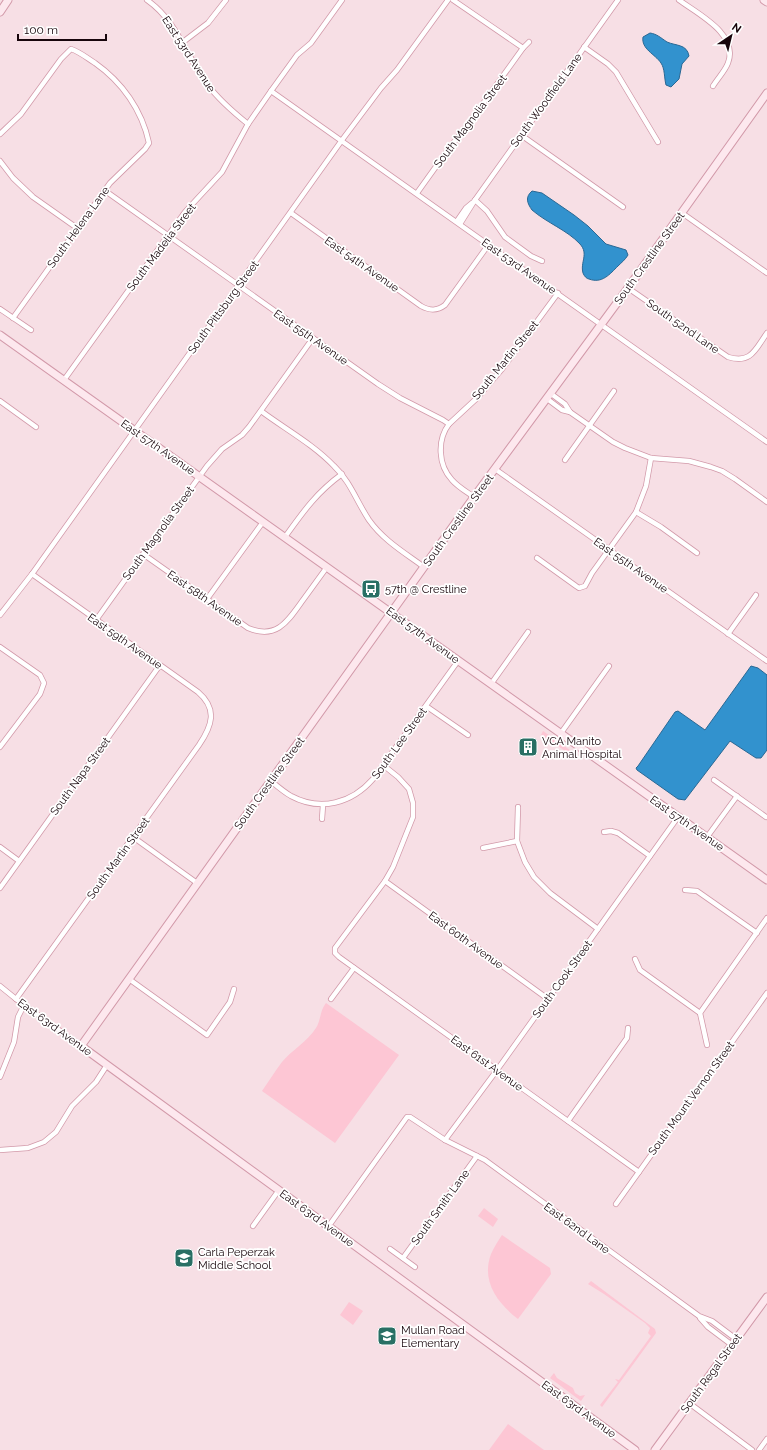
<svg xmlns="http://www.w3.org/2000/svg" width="767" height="1450" viewBox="0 0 767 1450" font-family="Raleway,sans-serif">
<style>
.green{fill:#fdc6d4}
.water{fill:#3292ce;stroke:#2a6894}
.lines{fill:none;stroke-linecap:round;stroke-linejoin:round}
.street-casing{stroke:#d299a9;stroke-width:6}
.secondary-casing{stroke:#d299a9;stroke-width:9}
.street{stroke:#fff;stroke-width:4.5}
.secondary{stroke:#fde8ee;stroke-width:7}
.labels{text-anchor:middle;stroke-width:3.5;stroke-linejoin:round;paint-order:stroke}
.street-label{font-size:11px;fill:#17050b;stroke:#fff}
.poi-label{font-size:11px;fill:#17050b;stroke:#fff;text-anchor:start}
</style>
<rect width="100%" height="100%" fill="#f7dfe5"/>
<!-- green -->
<g class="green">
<polygon points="543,731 574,753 573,756 541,735"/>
<path d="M 326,1003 L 399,1055 L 335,1143 L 262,1091 C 269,1081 275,1071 282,1062 C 292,1050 307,1042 316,1028 C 321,1020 320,1010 326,1003 Z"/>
<polygon points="484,1208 498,1219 493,1227 478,1216"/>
<path d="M 502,1235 L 550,1268 L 551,1274 L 518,1319 C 497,1303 481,1281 491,1254 C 494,1247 498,1241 502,1235 Z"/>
<polygon points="591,1281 655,1329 656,1333 602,1407 600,1405 618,1382 615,1379 619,1380 651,1336 648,1333 650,1328 645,1323 604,1294 588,1284"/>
<polygon points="349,1302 363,1311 353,1325 340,1315"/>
<polygon points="554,1373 557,1378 573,1388 575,1393 580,1396 585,1395 581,1401 550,1378"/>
<polygon points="508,1424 544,1450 489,1450"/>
</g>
<!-- water -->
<g class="water">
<path d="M 650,33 C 657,34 661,38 667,42 C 676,46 687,44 689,56 L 682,64 L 679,79 L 671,87 L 666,85 C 664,77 665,69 661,63 C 655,54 641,49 643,37 Z"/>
<path d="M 532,191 L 542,193 L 574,215 L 588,226 L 606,244 L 626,250 L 628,255 C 625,260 622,262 618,266 C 610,274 602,284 589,279 C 587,279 584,276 583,273 C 580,262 589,254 580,244 C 567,230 547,223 532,210 C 527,203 525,197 532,191 Z"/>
<polygon points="751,666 758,668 767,675 767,750 761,758 756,758 730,741 685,800 678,799 637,770 636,768 638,766 675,712 678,711 705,730"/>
</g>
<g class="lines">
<!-- street casing -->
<g class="street-casing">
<g id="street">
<path d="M 147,0 C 177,21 186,55 207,84 C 219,100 233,112 248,124"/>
<polyline points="453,0 523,48"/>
<path d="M 679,0 C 698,14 739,34 728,63 C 725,71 718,78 713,86"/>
<polyline points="183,42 208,23 226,0"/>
<polyline points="584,47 608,64 616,72 658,142"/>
<polyline points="271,91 767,442"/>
<path d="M 0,134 L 21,114 L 61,59 L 71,49 C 80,52 87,58 95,63 C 122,82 142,110 149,143 L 145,149 L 110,183 L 13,318"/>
<polyline points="521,135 623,207"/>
<polyline points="0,161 13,178 33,197 77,228"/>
<path d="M 104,190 L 378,384 L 400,398 L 443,420 L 449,424 C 437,440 438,465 452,480 C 458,487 467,492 474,497"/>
<polyline points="417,193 450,147 466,127 523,48 529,42"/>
<polyline points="475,200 487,211 505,237 531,256 542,261"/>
<path d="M 291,213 L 421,306 C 430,311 437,311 445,305 L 489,244"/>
<polyline points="682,213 767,273"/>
<polyline points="457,221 466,208 472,203"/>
<polyline points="460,224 475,200 618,0"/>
<path d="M 628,288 L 728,357 C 751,364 755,350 767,333"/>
<polyline points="0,309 31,330"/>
<polyline points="64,380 185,212 222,172 248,124 271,91 297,55 311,43 342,0"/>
<polyline points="550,393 565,404 570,412 613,442 625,448 651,458 689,461 711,467 722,471 735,479 767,502"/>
<polyline points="546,398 562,410 570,412"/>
<polyline points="0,401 36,427"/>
<path d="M 261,411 C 285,429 313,444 334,466 C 350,481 357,502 369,520 C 383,540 405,553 424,567"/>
<polyline points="449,424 476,399 502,369 558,293"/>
<polyline points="565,460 614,391"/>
<polyline points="495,469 767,661"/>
<polyline points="636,512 661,527 697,553"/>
<path d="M 285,537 C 303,512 316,493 342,474"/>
<path d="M 143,554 L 248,628 C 277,640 288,621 303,600 C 311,589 319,578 327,567"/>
<polyline points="537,558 576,586 579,588 585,586 592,573 636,512 646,486 651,458"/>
<polyline points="207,599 263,522"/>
<polyline points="0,615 32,574 342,140 381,88 397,70 448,0"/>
<polyline points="96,620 207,466 222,449 242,435 249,427 313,338"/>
<polyline points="728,634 756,595"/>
<polyline points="0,647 40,675 44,683 40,694 0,747"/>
<polyline points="491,684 528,632"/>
<polyline points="426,706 468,735"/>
<polyline points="561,733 609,666"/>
<polyline points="383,765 398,777 409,789 413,803 413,817 393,867 385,881 335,948 335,953 339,957 639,1172"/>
<polyline points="714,780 766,817"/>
<path d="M 271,781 C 277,786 284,792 291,796 C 321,812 352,803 373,779 L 458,661"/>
<polyline points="518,807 517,841 525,862 534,877 550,893 598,929"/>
<polyline points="322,819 323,805"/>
<polyline points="604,832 611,831 618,833 650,856"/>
<polyline points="133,837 197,883"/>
<polyline points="707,837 737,796"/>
<polyline points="0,847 19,861"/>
<polyline points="483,848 517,841"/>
<polyline points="385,881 548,999"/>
<polyline points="0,888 160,665"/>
<polyline points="685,890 697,891 757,933"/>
<polyline points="635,959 640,970 700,1013"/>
<polyline points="129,979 207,1035 230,1002 234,989"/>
<polyline points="0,986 16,999 81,1046"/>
<path d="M 16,999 L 199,745 C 212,726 218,709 198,692 L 32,574"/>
<polyline points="331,999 354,968"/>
<polyline points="707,1045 700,1013 767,918"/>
<polyline points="0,1077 14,1042 18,1017 24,1005"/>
<polyline points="568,1121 627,1038 628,1028"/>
<polyline points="445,1140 497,1070 678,817"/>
<polyline points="0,1150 28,1148 44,1142 56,1132 72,1106 96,1082 107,1065"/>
<polyline points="616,1204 767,993"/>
<polyline points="253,1226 279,1190"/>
<polyline points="328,1227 407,1117 410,1117 445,1140 485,1160 699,1316 712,1321 736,1339"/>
<polyline points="390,1249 415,1267"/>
<polyline points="403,1258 477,1156"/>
<polyline points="700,1318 708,1327 732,1345"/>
<polyline points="689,1403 752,1450"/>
<polyline points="759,1450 767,1439"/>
</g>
</g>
<!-- secondary casing -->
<g class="secondary-casing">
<g id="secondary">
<polyline points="764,0 767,2"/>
<polyline points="0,12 8,0"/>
<polyline points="0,335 767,880"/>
<polyline points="635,1450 81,1046 474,497 628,288 767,93"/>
<polyline points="655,1450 767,1297"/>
</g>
</g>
<!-- street -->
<use href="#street" class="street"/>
<!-- secondary -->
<use href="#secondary" class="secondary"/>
</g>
<!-- icons -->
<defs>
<g id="bus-square" transform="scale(1)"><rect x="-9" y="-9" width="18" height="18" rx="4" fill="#296f64" stroke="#fff"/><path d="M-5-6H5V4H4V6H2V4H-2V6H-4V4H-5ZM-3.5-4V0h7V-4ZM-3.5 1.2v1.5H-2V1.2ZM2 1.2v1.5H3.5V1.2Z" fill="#fff"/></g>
<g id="building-square" transform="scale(1)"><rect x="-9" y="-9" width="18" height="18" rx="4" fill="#296f64" stroke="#fff"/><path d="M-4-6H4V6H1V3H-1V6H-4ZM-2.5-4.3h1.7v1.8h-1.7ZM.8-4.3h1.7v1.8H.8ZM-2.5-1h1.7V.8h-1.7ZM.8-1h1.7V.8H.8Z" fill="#fff"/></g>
<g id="school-square" transform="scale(1)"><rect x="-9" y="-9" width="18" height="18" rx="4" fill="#296f64" stroke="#fff"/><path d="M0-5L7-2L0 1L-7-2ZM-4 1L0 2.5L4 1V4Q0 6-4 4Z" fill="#fff"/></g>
</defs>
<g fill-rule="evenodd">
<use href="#bus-square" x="371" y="589"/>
<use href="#building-square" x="528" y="747"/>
<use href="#school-square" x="184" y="1258"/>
<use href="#school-square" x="387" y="1336"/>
</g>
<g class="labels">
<!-- street labels -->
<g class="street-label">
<text transform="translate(189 54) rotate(57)" y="4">East 53rd Avenue</text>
<text transform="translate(546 100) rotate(-54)" y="4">South Woodfield Lane</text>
<text transform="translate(470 121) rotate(-53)" y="4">South Magnolia Street</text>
<text transform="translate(78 227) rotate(-54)" y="4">South Helena Lane</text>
<text transform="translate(161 247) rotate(-53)" y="4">South Madelia Street</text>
<text transform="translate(649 258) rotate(-54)" y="4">South Crestline Street</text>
<text transform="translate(362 264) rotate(35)" y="4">East 54th Avenue</text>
<text transform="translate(519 266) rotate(35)" y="4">East 53rd Avenue</text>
<text transform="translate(223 307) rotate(-54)" y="4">South Pittsburg Street</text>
<text transform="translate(683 326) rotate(35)" y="4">South 52nd Lane</text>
<text transform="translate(311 337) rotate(35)" y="4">East 55th Avenue</text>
<text transform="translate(505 360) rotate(-51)" y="4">South Martin Street</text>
<text transform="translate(158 447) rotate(35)" y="4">East 57th Avenue</text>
<text transform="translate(458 520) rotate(-54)" y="4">South Crestline Street</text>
<text transform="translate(158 533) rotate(-54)" y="4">South Magnolia Street</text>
<text transform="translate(631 565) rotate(35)" y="4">East 55th Avenue</text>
<text transform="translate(205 598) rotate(35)" y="4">East 58th Avenue</text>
<text transform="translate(423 635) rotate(36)" y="4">East 57th Avenue</text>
<text transform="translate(125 641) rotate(35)" y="4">East 59th Avenue</text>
<text transform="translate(399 743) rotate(-54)" y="4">South Lee Street</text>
<text transform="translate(80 776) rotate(-54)" y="4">South Napa Street</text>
<text transform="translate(269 783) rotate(-54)" y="4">South Crestline Street</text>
<text transform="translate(687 823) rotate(35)" y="4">East 57th Avenue</text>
<text transform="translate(118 858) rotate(-54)" y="4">South Martin Street</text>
<text transform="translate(466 940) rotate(36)" y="4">East 60th Avenue</text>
<text transform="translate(562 979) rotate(-54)" y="4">South Cook Street</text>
<text transform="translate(55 1027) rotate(36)" y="4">East 63rd Avenue</text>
<text transform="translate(487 1063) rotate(36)" y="4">East 61st Avenue</text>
<text transform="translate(691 1098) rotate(-54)" y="4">South Mount Vernon Street</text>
<text transform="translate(440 1207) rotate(-54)" y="4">South Smith Lane</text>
<text transform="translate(317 1218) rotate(36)" y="4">East 63rd Avenue</text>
<text transform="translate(577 1228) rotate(36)" y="4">East 62nd Lane</text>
<text transform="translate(711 1373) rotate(-54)" y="4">South Regal Street</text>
<text transform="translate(579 1409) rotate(36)" y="4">East 63rd Avenue</text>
</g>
<!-- poi labels -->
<g class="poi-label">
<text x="385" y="593">57th @ Crestline</text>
<text x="542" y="745">VCA Manito<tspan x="542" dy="13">Animal Hospital</tspan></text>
<text x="198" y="1256">Carla Peperzak<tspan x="198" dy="13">Middle School</tspan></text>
<text x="401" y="1334">Mullan Road<tspan x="401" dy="13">Elementary</tspan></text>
</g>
</g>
<!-- north arrow -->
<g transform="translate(731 36) rotate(35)" stroke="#ffffff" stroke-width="3" paint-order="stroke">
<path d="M0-3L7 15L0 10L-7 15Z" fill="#17050b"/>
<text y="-6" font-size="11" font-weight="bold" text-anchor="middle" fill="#17050b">N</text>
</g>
<!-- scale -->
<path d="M18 34v6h88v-6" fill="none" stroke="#17050b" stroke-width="2"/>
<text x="24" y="34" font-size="12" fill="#17050b" stroke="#ffffff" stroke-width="3" paint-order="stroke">100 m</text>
</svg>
